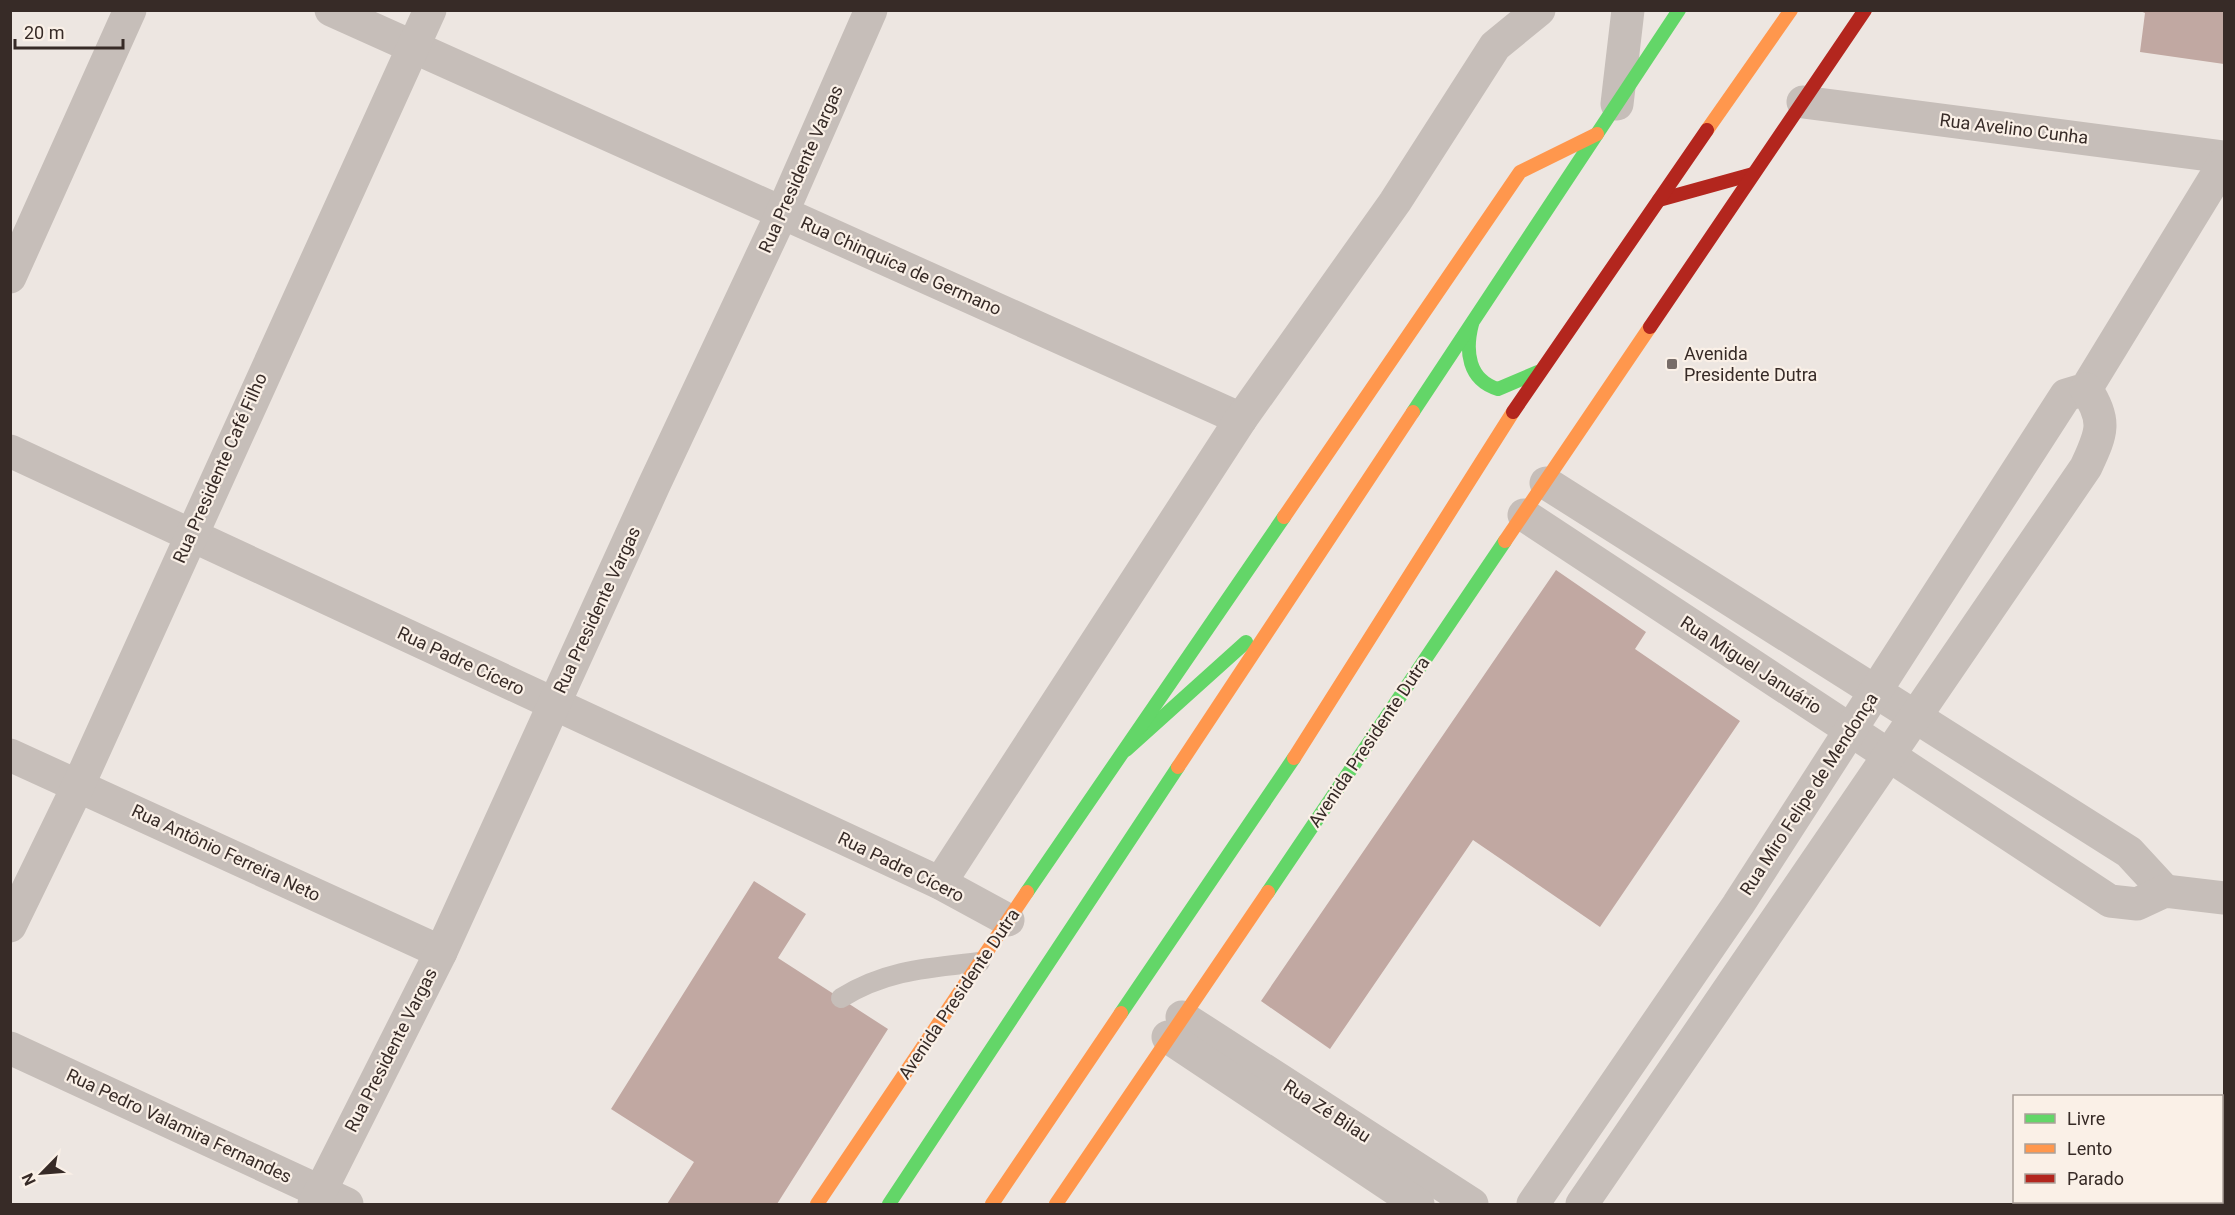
<svg xmlns="http://www.w3.org/2000/svg" width="2235" height="1215" viewBox="0 0 2235 1215" font-family="Roboto,sans-serif">
<style>
.building{fill:#c1a8a2}
.lines{fill:none;stroke-linecap:round;stroke-linejoin:round}
.lane{stroke:#c6beb9;stroke-width:20}
.street{stroke:#c6beb9;stroke-width:33}
.fast{stroke:#63d668;stroke-width:14}
.slow{stroke:#ff974d;stroke-width:14}
.jam{stroke:#b3261e;stroke-width:14}
.poi-dot{fill:#776c68;stroke:#faf0e7;stroke-width:2}
.labels{text-anchor:middle;stroke-width:4.5;stroke-linejoin:round;paint-order:stroke}
.street-label{font-size:18px;fill:#372b27;stroke:#faf0e7}
.poi-label{font-size:18px;fill:#372b27;stroke:#faf0e7;text-anchor:start}
</style>
<rect width="100%" height="100%" fill="#ede6e1"/>
<!-- building -->
<g class="building">
<polygon points="2138,10 2224,10 2224,64 2140,52 2145,13"/>
<polygon points="1556,570 1646,632 1635,649 1740,721 1600,927 1473,840 1330,1049 1261,1001"/>
<polygon points="754,881 806,914 778,958 888,1029 777,1204 667,1204 694,1162 611,1109"/>
</g>
<g class="lines">
<!-- lane -->
<path class="lane" d="M 841,998 C 886,970 928,968 980,962"/>
<!-- street -->
<g class="street">
<polyline points="331,10 1241,419"/>
<polyline points="1803,102 2224,157"/>
<polyline points="1617,104 1628,10"/>
<polyline points="10,277 130,10"/>
<polyline points="10,451 940,883 1008,920"/>
<polyline points="1546,483 2129,852 2165,891"/>
<polyline points="1524,515 2110,901 2137,904 2165,891 2224,898"/>
<polyline points="10,755 441,952"/>
<polyline points="940,883 1241,419 1395,202 1495,46 1539,10"/>
<polyline points="10,926 78,786 430,10"/>
<polyline points="1182,1017 1472,1204"/>
<polyline points="1168,1037 1418,1204"/>
<polyline points="10,1048 347,1204"/>
<polyline points="314,1204 441,952 654,485 782,213 871,10"/>
<polyline points="1533,1204 1738,905 2066,395 2086,389 2224,163"/>
<path d="M 1582,1204 L 2086,467 C 2101,434 2108,422 2086,389"/>
</g>
<!-- fast -->
<g class="fast">
<path d="M 1472,324 C 1465,351 1468,380 1498,389 L 1538,372"/>
<polyline points="1413,412 1679,10"/>
<polyline points="1126,750 1246,642"/>
<polyline points="1027,892 1284,517"/>
<polyline points="1268,892 1505,541"/>
<polyline points="1121,1013 1294,758"/>
<polyline points="889,1204 1178,767"/>
</g>
<!-- slow -->
<g class="slow">
<polyline points="1707,130 1791,10"/>
<polyline points="1284,517 1520,172 1597,134"/>
<polyline points="1505,541 1650,327"/>
<polyline points="1294,758 1513,412"/>
<polyline points="1178,767 1413,412"/>
<polyline points="817,1204 1027,892"/>
<polyline points="992,1204 1121,1013"/>
<polyline points="1056,1204 1268,892"/>
</g>
<!-- jam -->
<g class="jam">
<polyline points="1659,200 1753,174"/>
<polyline points="1650,327 1865,10"/>
<polyline points="1513,412 1707,130"/>
</g>
</g>
<!-- markers -->
<rect class="poi-dot" x="1666" y="358" width="12" height="12" rx="3"/>
<g class="labels">
<!-- street labels -->
<g class="street-label">
<text transform="translate(2014 129) rotate(7)" y="6">Rua Avelino Cunha</text>
<text transform="translate(801 169) rotate(-66)" y="6">Rua Presidente Vargas</text>
<text transform="translate(901 266) rotate(24)" y="6">Rua Chinquica de Germano</text>
<text transform="translate(220 468) rotate(-66)" y="6">Rua Presidente Café Filho</text>
<text transform="translate(597 610) rotate(-65)" y="6">Rua Presidente Vargas</text>
<text transform="translate(461 661) rotate(25)" y="6">Rua Padre Cícero</text>
<text transform="translate(1751 665) rotate(33)" y="6">Rua Miguel Januário</text>
<text transform="translate(1369 742) rotate(-56)" y="6">Avenida Presidente Dutra</text>
<text transform="translate(1809 794) rotate(-57)" y="6">Rua Miro Felipe de Mendonça</text>
<text transform="translate(226 853) rotate(25)" y="6">Rua Antônio Ferreira Neto</text>
<text transform="translate(901 867) rotate(26)" y="6">Rua Padre Cícero</text>
<text transform="translate(959 994) rotate(-56)" y="6">Avenida Presidente Dutra</text>
<text transform="translate(391 1050) rotate(-63)" y="6">Rua Presidente Vargas</text>
<text transform="translate(1327 1111) rotate(33)" y="6">Rua Zé Bilau</text>
<text transform="translate(179 1126) rotate(25)" y="6">Rua Pedro Valamira Fernandes</text>
</g>
<!-- poi labels -->
<g class="poi-label">
<text x="1684" y="360">Avenida<tspan x="1684" dy="21">Presidente Dutra</tspan></text>
</g>
</g>
<!-- border -->
<rect width="2235" height="1215" fill="none" stroke="#372b27" stroke-width="24"/>
<!-- legend -->
<rect x="2013" y="1095" width="210" height="108" fill="#faf0e7" stroke="#aca19a" stroke-width="1.5"/>
<rect x="2025" y="1114" width="30" height="9" fill="#63d668" stroke="#aca19a" stroke-width="1.5"/>
<text x="2067" y="1125" font-size="18" fill="#372b27">Livre</text>
<rect x="2025" y="1144" width="30" height="9" fill="#ff974d" stroke="#aca19a" stroke-width="1.5"/>
<text x="2067" y="1155" font-size="18" fill="#372b27">Lento</text>
<rect x="2025" y="1174" width="30" height="9" fill="#b3261e" stroke="#aca19a" stroke-width="1.5"/>
<text x="2067" y="1185" font-size="18" fill="#372b27">Parado</text>
<!-- north arrow -->
<g transform="translate(42 1173) rotate(245)" stroke="#faf0e7" stroke-width="4.5" paint-order="stroke">
<path d="M0-4.5L10 22L0 15L-10 22Z" fill="#372b27"/>
<text y="-9" font-size="16" font-weight="bold" text-anchor="middle" fill="#372b27">N</text>
</g>
<!-- scale -->
<path d="M15 39v9h108v-9" fill="none" stroke="#372b27" stroke-width="3"/>
<text x="24" y="39" font-size="18" fill="#372b27" stroke="#faf0e7" stroke-width="4.5" paint-order="stroke">20 m</text>
</svg>
